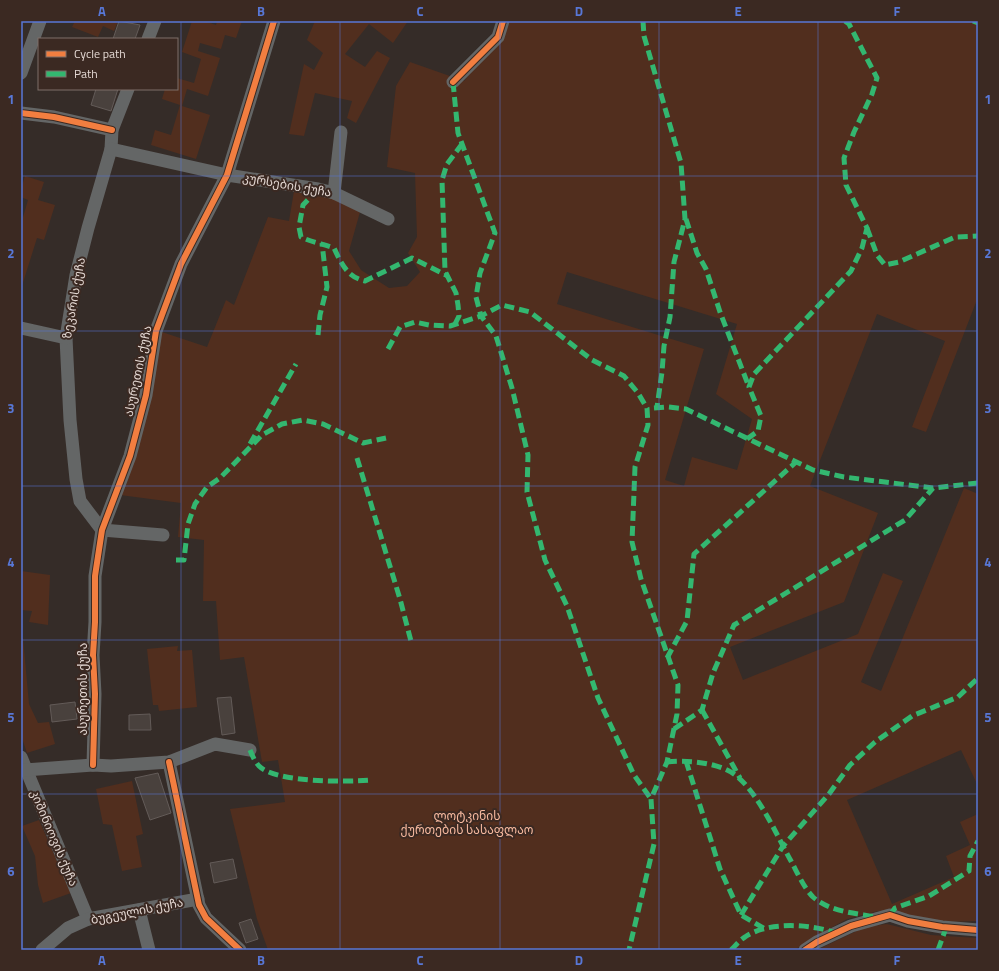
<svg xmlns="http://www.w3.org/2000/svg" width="999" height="971" viewBox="0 0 999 971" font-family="'Titillium Web','Noto Sans Georgian',sans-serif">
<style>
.green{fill:#512e1e;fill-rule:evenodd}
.building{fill:#49413d;stroke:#635b58}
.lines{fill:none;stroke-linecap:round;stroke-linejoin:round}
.minor{stroke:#646666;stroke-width:13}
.quiet{stroke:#33b770;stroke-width:5;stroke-dasharray:10 5;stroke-linecap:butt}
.cycleway-casing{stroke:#3b2922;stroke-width:8}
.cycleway{stroke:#f27e40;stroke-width:6}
.grid{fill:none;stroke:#5877d6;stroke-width:1;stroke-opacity:0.55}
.labels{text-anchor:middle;stroke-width:4;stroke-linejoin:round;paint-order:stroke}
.street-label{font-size:12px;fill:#e3d7d2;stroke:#3b2922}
.park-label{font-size:12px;fill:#f7b99f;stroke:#3b2922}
.neatline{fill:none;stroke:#5877d6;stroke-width:1.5}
.grid-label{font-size:13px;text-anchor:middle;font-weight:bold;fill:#5877d6}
</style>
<rect width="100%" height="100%" fill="#352c28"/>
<!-- green -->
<g class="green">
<polygon points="75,21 118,21 114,31 103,26 98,37 72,27"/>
<polygon points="192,21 204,21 216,25 217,21 242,21 236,38 225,35 221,49 200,43 198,51 220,58 208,96 187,89 182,106 210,115 196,159 151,145 155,130 171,135 180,105 162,99 165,89 177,89 177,78 194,83 201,59 182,52"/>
<polygon points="315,21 408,21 393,43 369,24 345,54 365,67 377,51 390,58 356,123 347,118 352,101 315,93 304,136 289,134 304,64 314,70 323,53 307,40"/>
<path d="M 510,21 L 978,21 L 978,297 L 926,432 L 912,427 L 945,341 L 877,314 L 810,486 L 878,513 L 844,602 L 730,647 L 743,680 L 858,634 L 883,573 L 903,581 L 861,682 L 881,691 L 964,488 L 978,494 L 978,786 L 961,750 L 847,800 L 892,904 L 954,877 L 946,856 L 970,845 L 960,822 L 978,814 L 978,921 L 942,922 L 878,911 L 847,919 L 812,938 L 795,950 L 268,950 L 257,919 L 230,809 L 285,802 L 278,760 L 262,762 L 244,657 L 220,660 L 216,601 L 203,601 L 204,540 L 178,537 L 181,503 L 120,495 L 159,331 L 207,347 L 226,300 L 234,305 L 268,217 L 289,221 L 294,191 L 323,194 L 360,212 L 349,251 L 361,270 L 389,288 L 407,286 L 420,272 L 408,253 L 417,237 L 415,173 L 387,167 L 396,86 L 410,62 L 464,81 L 508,26 ZM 567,272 L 737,324 L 716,394 L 752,419 L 737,470 L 692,457 L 684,486 L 665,480 L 704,349 L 557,304 Z"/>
<polygon points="25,176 44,182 38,200 55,205 44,240 37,238 21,289 21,224 28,200 21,197 21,189"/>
<polygon points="21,571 50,575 48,625 29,622 32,611 21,610"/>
<polygon points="21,638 23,638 29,704 38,723 49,722 55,744 27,753 21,735"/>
<polygon points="178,646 177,651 192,650 197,707 159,711 158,705 153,705 147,649"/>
<polygon points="132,781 143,834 136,836 142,867 122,871 112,825 103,824 96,789"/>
<polygon points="39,820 71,893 43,903 38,885 35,856 22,826"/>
<polygon points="887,924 931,935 978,938 978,950 817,950 865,927"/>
</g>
<!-- building -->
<g class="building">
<polygon points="119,21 140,25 135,39 113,39"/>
<polygon points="96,89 118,89 111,111 91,105"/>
<polygon points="231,697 235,733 222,735 217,698"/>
<polygon points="75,702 77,719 52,722 50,705"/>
<polygon points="150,714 151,730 129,730 129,715"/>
<polygon points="158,773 171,813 150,820 135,778"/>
<polygon points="233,859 237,878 214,883 210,863"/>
<polygon points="251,919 258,939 246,943 239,923"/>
</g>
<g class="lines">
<!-- minor -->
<g class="minor">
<polyline points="148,39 155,21"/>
<polyline points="21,73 40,21"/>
<polyline points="453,82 498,37 503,21"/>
<polyline points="128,89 112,130 111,149 88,228 76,275 66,338 70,420 76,479 80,501 102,530 163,535"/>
<polyline points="21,113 54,117 112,130"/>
<polyline points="111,149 227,175 318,189 334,193 388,219"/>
<polyline points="334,193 341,132"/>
<polyline points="21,328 66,338"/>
<polyline points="21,757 88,919"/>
<polyline points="169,762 199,905 206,918 240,950"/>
<polyline points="93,765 95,694 93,655 95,622 95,576 102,530 130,456 146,395 156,331 181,264 227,175 274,21"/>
<polyline points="25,770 93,765 111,766 169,762 215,744 250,750"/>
<polyline points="139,910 149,950"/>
<polyline points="42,950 68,928 88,919 198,899"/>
<polyline points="805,950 817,942 851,926 890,915 908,921 942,927 978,930"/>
</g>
<!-- quiet -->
<g class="quiet">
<polyline points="643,21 644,36 681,163 685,219 674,262 670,317 664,346 662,372 657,407"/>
<polyline points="973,21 978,23"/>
<polyline points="453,82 458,133 495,233 480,273 476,297 481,316 496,336 512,388 528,455 527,492 545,560 567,606 598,698 634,775 651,799"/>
<path d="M 318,189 L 303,205 L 299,227 L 301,237 C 311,242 323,244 334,248 C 341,263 347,277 365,281 L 412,258 L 448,276"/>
<polyline points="686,219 697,253 706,269 720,312 749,387"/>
<polyline points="867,228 877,255 885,265 899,262 955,237 978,236"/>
<polyline points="455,324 459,316 458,305 456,293 445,271 442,180 447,164 462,144"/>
<polyline points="318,335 320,315 327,287 322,243"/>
<polyline points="388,349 400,327 415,322 429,325 450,326 481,316 502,305 530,312 592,360 624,376 638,393 647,408 648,425 635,467 632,542 641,579 678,685 677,714 667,762 651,799 654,844 629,950"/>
<polyline points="654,408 668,407 686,409 813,470 844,477 933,488 978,483"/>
<polyline points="747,439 758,431 761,416 749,387 754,374 851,271 862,248 867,228 846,185 844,158 854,132 872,94 877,78 849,24 845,21"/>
<polyline points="250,444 296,364"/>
<polyline points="357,458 400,599 412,645"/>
<polyline points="176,560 184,560 188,524 195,504 207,487 220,478 262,435 282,424 303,420 323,424 363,443 386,438"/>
<polyline points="667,658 687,621 694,554 796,462"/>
<polyline points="702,710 740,778"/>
<polyline points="674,729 702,710 713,673 734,625 905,520 933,488"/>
<path d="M 250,750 C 252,755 255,762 259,766 C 276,783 347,782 371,780"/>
<polyline points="686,761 720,869 741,915 765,929"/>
<path d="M 667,762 C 686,760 710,762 727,770 C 754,782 777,836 791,861 C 797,872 804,888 813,897 C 830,912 855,913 876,917"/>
<polyline points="741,915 783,846 829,794 850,765 875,742 912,716 958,697 978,678"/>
<polyline points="890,915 895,908 929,896 969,871 970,856 978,841"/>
<path d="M 731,950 C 735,946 740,940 745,937 C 768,921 811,924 836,933"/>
<polyline points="938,950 946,928"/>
</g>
<!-- cycleway casing -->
<g class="cycleway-casing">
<g id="cycleway">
<polyline points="453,82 498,37 503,21"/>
<polyline points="21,113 54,117 112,130"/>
<polyline points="169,762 199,905 206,918 240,950"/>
<polyline points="93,765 95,694 93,655 95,622 95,576 102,530 130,456 146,395 156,331 181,264 227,175 274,21"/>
<polyline points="805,950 817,942 851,926 890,915 908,921 942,927 978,930"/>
</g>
</g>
<!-- cycleway -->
<use href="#cycleway" class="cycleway"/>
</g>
<!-- grid -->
<path class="grid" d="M 181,21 L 181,950M 340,21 L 340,950M 500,21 L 500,950M 659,21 L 659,950M 818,21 L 818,950M 21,176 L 978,176M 21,331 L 978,331M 21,486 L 978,486M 21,640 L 978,640M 21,794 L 978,794"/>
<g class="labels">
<!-- street labels -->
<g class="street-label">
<text transform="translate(287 185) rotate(10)" y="4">კურსების ქუჩა</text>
<text transform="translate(74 298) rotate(-80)" y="4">ზეკარის ქუჩა</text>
<text transform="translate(138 371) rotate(-78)" y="4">ასურეთის ქუჩა</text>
<text transform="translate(83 689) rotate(-90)" y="4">ასურეთის ქუჩა</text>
<text transform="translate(54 838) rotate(67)" y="4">კიშინიოვის ქუჩა</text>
<text transform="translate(137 911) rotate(-11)" y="4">ბუგეულის ქუჩა</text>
</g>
<!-- park labels -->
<g class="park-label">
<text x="467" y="820">ლოტკინის<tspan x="467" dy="14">ქურთების სასაფლაო</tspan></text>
</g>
</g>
<!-- border -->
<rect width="999" height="971" fill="none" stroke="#3b2922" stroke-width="44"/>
<!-- legend -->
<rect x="38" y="38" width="140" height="52" fill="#3b2922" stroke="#7e6f68"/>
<rect x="46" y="51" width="20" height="6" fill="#f27e40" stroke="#7e6f68"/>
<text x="74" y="58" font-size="12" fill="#e3d7d2">Cycle path</text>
<rect x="46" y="71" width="20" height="6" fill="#33b770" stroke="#7e6f68"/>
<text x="74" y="78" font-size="12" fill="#e3d7d2">Path</text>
<rect x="22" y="22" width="955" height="927" class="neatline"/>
<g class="grid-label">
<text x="102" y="16">A</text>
<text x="261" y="16">B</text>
<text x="420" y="16">C</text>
<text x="579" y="16">D</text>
<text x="738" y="16">E</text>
<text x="897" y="16">F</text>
<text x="11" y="104">1</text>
<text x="988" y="104">1</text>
<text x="11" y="258">2</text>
<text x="988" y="258">2</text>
<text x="11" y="413">3</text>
<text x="988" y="413">3</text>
<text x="11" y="567">4</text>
<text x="988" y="567">4</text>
<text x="11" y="722">5</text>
<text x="988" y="722">5</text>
<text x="11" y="876">6</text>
<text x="988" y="876">6</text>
<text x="102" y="965">A</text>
<text x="261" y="965">B</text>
<text x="420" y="965">C</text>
<text x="579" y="965">D</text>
<text x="738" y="965">E</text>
<text x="897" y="965">F</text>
</g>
</svg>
